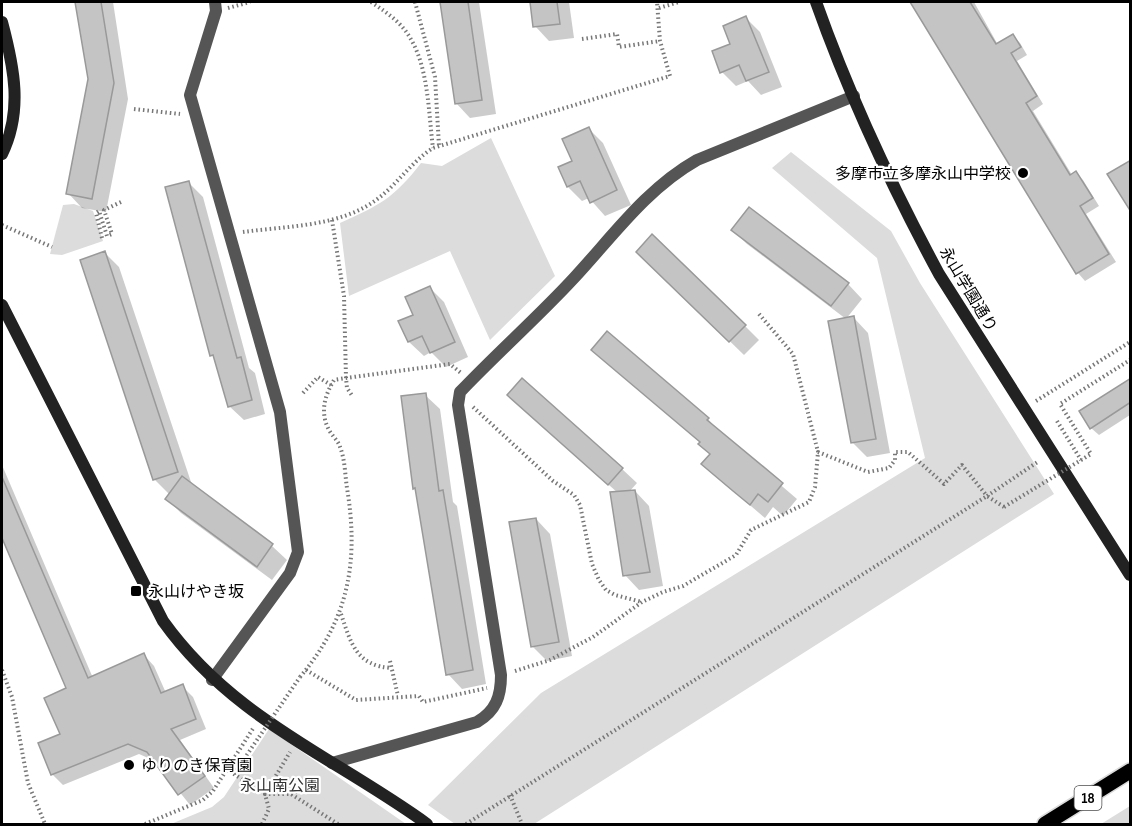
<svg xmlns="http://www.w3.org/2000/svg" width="1132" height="826" viewBox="0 0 1132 826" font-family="'Sofia Sans Condensed','Noto Sans JP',sans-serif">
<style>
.green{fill:#dcdcdc}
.shadow{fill:#0003}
.building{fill:#c4c4c4;stroke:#999;stroke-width:1.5}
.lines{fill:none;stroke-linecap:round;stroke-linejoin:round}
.primary-casing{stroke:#dbdbdb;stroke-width:18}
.path{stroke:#777;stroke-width:4;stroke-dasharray:1.5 3;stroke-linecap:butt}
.street{stroke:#555;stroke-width:12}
.secondary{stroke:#222;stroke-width:12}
.primary{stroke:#000;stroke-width:15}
.path-bridge{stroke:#777;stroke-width:4;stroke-dasharray:1.5 3;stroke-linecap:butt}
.poi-dot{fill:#000;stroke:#fff;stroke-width:2}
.labels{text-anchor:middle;stroke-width:4.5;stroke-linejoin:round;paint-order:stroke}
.shield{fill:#fff;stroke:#4c4c4c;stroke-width:1.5}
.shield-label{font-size:15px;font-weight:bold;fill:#000}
.poi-label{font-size:16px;fill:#000;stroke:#fff;text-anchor:start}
.street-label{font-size:16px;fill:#000;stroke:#fff}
.park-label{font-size:16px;fill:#333;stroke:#fff}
</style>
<rect width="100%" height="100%" fill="#fff"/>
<!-- green -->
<g class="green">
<path d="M 491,138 L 555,276 L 490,340 L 450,251 L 349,296 L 340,223 C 380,205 394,198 421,163 L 442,166 Z"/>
<polygon points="791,152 891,231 920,283 1054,494 534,824 455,824 428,805 541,693 925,458 877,258 772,168"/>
<polygon points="74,204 93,211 103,241 62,255 50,254 63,205"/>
<polygon points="269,729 406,824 171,824 212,807 224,797"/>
<polygon points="1130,806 1130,824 1101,824"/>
</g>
<!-- shadow -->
<g class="shadow">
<polygon points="77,2 113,2 128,99 106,212 82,208 68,193 89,79"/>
<polygon points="441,2 479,2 496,114 470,118 456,103"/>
<polygon points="531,2 569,2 574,38 549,41 535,26"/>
<polygon points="912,2 974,2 998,45 1013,36 1020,43 1027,55 1017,61 1043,104 1033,111 1072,175 1076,173 1083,180 1099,206 1086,214 1116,262 1085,281 1078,273"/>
<polygon points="746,18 760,32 782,87 761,95 748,81 736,86 722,72"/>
<polygon points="589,129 603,143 631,205 605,216 589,198 582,201 568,187 574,162"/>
<polygon points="189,183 203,197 249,368 255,373 265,414 244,420 229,406 216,359 212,355"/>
<polygon points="733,230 848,284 862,299 846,319 854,318 868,333 890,453 867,457 852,442 846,319 747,244"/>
<polygon points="638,252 745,326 759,340 744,355"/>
<polygon points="105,253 119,267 192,485 272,546 287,560 272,580 181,513 167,499 170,495 154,479"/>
<polygon points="430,288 444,302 468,357 446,367 431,352 424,356 409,342 400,322 415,315"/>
<polygon points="593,349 708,419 721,434 797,499 783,516 773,507 765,518 718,478 711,455 701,443"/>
<polygon points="1130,380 1130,415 1099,435 1091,428"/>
<polygon points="425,395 440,409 453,502 457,506 486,684 462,689 448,674 417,491 415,488"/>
<polygon points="523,409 622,469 637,483 629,492 635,491 649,506 663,586 639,590 625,575 618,493"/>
<polygon points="2,465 93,678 144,655 154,666 166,693 182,686 193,697 206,729 180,740 214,788 190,805 155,761 139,754 63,785 52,774 62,735 68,689 2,535"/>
<polygon points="536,519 550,534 572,656 547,661 533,647"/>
</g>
<!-- building -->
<g class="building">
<polygon points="75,2 101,2 114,83 92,199 66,194 88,79"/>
<polygon points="440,2 468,2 482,100 455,104"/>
<polygon points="530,2 557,2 560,24 533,27"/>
<polygon points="910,2 970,2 996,44 1013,34 1021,47 1011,53 1037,96 1026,103 1070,175 1076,171 1093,198 1080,206 1109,254 1076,274"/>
<polygon points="746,16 769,72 746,81 739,65 720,73 712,51 730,44 723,26"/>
<polygon points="589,127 617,190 590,203 580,181 567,187 558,167 572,161 562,139"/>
<polygon points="1131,160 1131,212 1107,174"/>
<polygon points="189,181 237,358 241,357 252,400 228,407 213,355 210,356 165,187"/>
<polygon points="749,207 849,283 831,306 731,230"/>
<polygon points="652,234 746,325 729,342 636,252"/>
<polygon points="105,251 178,472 153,480 80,260"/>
<polygon points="430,286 455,342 430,353 422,336 408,342 398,321 413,315 405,297"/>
<polygon points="854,316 876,439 851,443 828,321"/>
<polygon points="607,331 709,418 707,420 783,483 768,502 758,494 750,505 733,491 701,464 710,454 698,444 700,442 591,350"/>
<polygon points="522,378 623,468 608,485 507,395"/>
<polygon points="1131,378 1131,402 1090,429 1079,411"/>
<polygon points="426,393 439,491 443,490 473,670 446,675 415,488 413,489 401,396"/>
<polygon points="182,476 273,544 257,567 165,499"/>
<polygon points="2,477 88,678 144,653 161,693 183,684 196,719 171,729 205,776 178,795 147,752 128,744 51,775 38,743 60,734 44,698 66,688 2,538"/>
<polygon points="635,490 650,572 623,576 610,492"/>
<polygon points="536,518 559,642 531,647 509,522"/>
</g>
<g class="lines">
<!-- primary casing -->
<g class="primary-casing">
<polyline id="primary" points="1045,824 1130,771"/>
</g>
<!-- path -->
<g class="path">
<path d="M 371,2 C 383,10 395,18 404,29 C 429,60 428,110 433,148"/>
<polyline points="415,2 435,77 439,146"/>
<polyline points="228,8 250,2"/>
<polyline points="659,8 679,2"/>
<polyline points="582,39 617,34 619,47 660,41"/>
<polyline points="134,109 180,114"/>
<polyline points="332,220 344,296 346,378 347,388 353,397"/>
<polyline points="2,225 52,247"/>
<path d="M 243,232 C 286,226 339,227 376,200 C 397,185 411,162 433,148 L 670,76 L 660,41 L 657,2"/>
<polyline points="102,238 96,213 99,211 107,236 112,234 104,210 121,202"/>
<polyline points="759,314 793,354 818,452"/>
<polyline points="303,393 318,377 331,385"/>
<polyline points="1036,401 1130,342"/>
<polyline points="473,407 553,481 574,495 580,505 592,564 599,580 606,590 615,595 642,602"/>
<polyline points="1057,421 1081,460"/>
<path d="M 341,614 C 351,643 356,666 392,668"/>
<polyline points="390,661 398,696"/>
<polyline points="2,670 12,697 28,783 45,824"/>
<polyline points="306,670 356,700 419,696 423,702 487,688"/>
<polyline points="515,671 550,660 593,637 642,602 663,592 683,586 736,555 751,530 809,502 815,487 818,452 868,472 889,468 895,460 895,452 908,452 944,484 962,465 987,496 1039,461"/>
<path d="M 300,677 C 349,619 359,561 347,488 C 345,475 345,459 340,447 C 338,440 331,435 328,428 C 320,411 325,395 334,380 L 346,378 L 450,364 L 461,373"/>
<polyline points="226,769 265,794 290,752"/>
<polyline points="234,774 259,737"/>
<polyline points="291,794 301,790"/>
<polyline points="510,795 522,824"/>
<polyline points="145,824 203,800 213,791 254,727"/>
<polyline points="262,824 269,809 265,794 291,794 338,824"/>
<polyline points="466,824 987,496 1004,507"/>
</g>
<!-- street -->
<g class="street">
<polyline points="212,680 290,573 298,552 280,412 190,95 216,11 215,2"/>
<path d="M 332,763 L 477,722 C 496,711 501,696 501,675 L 458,405 L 460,392 C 497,353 538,317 574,278 C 613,236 646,189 697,160 L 854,96"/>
</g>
<!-- secondary -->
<g class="secondary">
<path d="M 816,2 C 849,95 892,187 939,274 L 1130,575"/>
<path d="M 2,22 C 14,67 23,111 2,154"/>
<path d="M 2,305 L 163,621 C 233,719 333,756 427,824"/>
</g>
<!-- primary -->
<use href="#primary" class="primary"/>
<!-- path-bridge -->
<g class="path-bridge">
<polyline points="1004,507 1091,454 1060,404 1130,360"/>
<polyline points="259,737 300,677"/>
</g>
</g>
<!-- markers -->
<g class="poi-dot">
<circle cx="1023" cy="173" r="6"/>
<rect x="130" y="585" width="12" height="12" rx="3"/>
<circle cx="129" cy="765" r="6"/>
</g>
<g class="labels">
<!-- shield labels -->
<rect class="shield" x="1074.5" y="786" width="27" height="24" rx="4.5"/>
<g class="shield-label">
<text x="1088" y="803">18</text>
</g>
<!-- poi labels -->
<g class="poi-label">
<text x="1011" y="179" text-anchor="end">多摩市立多摩永山中学校</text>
<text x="148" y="597">永山けやき坂</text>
<text x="141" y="771">ゆりのき保育園</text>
</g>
<!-- street labels -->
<g class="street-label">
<text transform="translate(969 289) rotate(59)" y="6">永山学園通り</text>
</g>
<!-- park labels -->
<g class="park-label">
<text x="280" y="791">永山南公園</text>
</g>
</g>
<!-- border -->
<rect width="1132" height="826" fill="none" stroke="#000000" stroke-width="6"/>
</svg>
